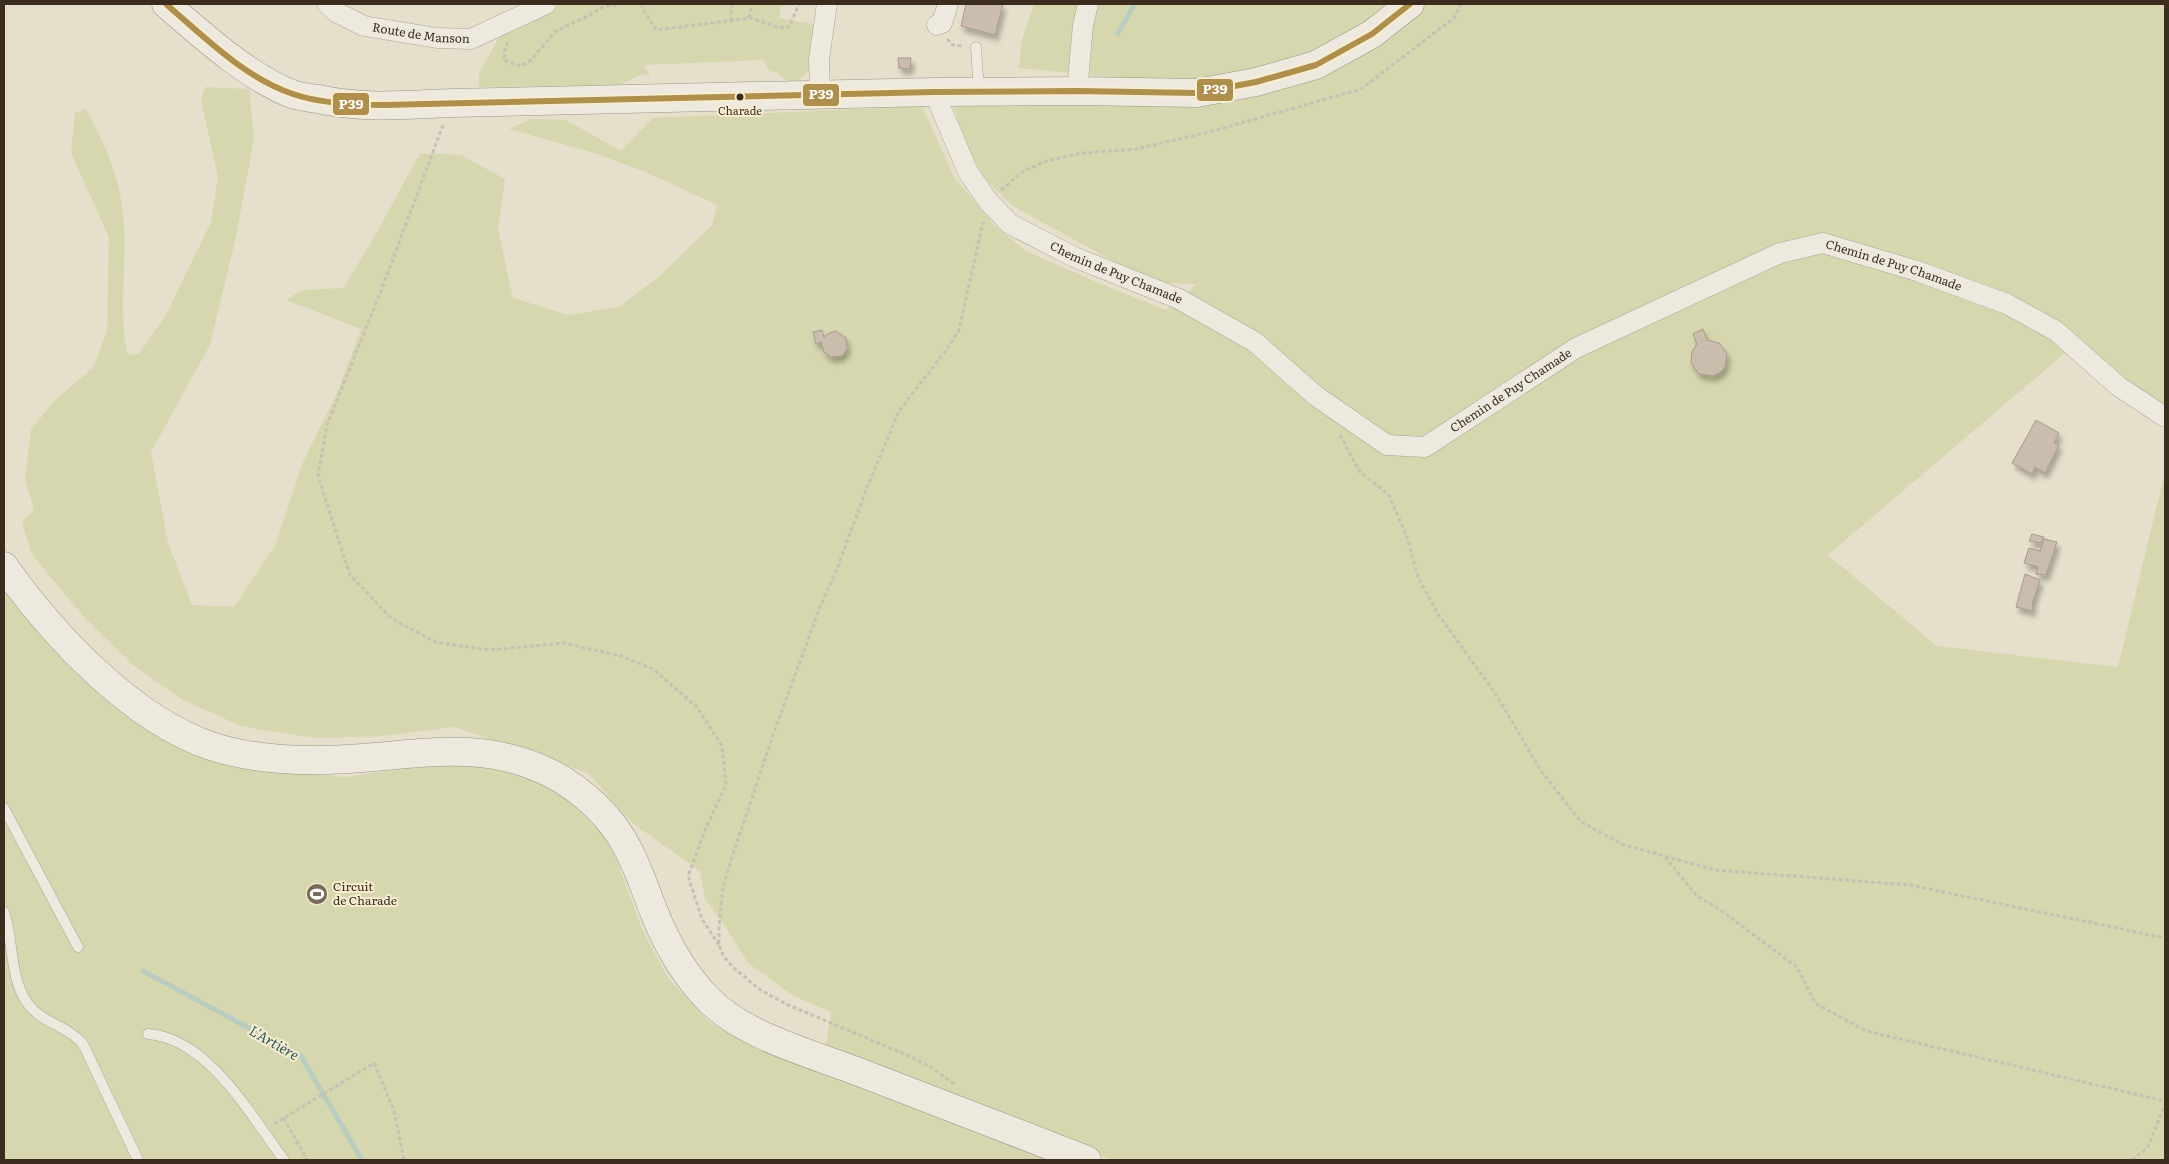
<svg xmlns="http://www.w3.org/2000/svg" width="2169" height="1164" viewBox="0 0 2169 1164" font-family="Literata,serif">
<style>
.green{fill:#d6d7ae}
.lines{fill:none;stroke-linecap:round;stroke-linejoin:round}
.stream{stroke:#b8ccc0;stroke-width:5}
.building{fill:#cabdad;stroke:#a79a8b;filter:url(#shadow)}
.lane-casing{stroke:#aba496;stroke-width:11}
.street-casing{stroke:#aba496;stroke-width:21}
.secondary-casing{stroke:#9b9386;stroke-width:29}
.path{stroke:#c7c0b5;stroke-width:3;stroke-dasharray:4 2.5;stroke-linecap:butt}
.lane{stroke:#eee9df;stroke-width:10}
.street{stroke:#eee9df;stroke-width:20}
.secondary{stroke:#eee9df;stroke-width:28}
.bus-1-casing{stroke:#f8edd2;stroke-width:10}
.bus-1{stroke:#ae8f4b;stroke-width:6}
.bus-dot{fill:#3b2c1d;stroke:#f8edd2;stroke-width:2}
.labels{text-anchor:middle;stroke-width:4;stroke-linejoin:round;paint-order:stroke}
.bus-label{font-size:11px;fill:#3b2c1d;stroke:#f8edd2}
.street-label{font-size:12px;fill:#3b2c1d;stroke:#f8edd2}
.poi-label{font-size:12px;fill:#3b2c1d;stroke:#f8edd2;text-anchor:start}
.water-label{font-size:14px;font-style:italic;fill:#2b5c59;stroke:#f8edd2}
.line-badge{stroke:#f8edd2;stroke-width:2}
.badge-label{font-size:14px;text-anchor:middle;font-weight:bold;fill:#fff}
</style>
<defs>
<filter id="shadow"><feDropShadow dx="3" dy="5.5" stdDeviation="2.5" flood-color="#0004"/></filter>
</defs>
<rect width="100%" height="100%" fill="#e6dfcc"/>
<!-- green -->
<g class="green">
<polygon points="559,4 781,4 779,18 816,25 813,68 792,85 776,72 769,71 763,60 644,65 650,76 642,74 620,85 479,87 479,73 505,27"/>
<path d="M 1034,4 L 2165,4 L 2165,417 L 2066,352 L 1828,555 L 1937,646 L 2118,667 L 2165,472 L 2165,1160 L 1113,1160 L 824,1059 L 831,1012 L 792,995 L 748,963 L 727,929 L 705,899 L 700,871 L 631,822 L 588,773 L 454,727 L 383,736 L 314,738 L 241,726 L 183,700 L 134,666 L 82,615 L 31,553 L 22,522 L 34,510 L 25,478 L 31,430 L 55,400 L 93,368 L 107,331 L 109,237 L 71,153 L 75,113 L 86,109 C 102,139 118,172 122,206 C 130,255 116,307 128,355 L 139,354 L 166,315 L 211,222 L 218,177 L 201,100 L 205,87 L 249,89 L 254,138 L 236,237 L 210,345 L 151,452 L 168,543 L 192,605 L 234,607 L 276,544 L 303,462 L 338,391 L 361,329 L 286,300 L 302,290 L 343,288 L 371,243 L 420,153 L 461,155 L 505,179 L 498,229 L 513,298 L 569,315 L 619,307 L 662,274 L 712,225 L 717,205 L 646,172 L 594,153 L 509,129 L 531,119 L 566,120 L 621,151 L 653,118 L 922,106 L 954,177 L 994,225 L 1026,251 L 1089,279 L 1166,310 L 1197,284 L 1167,283 L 1115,262 L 1013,206 L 987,181 L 966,145 L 953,105 L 1148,81 L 1019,68 L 1022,39 Z"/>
<polygon points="4,588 41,635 85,680 135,722 188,753 232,767 345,777 434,765 475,764 530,778 566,798 603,835 616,858 643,931 668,978 709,1022 758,1049 1053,1160 4,1160"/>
</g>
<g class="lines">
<!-- stream -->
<g class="stream">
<polyline points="1118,33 1135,4"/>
<polyline points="143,971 301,1056 362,1160"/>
</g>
</g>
<!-- building -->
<g class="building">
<polygon points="966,4 1003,4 995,35 961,26"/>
<polygon points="898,58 911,58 910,69 899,68"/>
<polygon points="1703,329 1707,340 1719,343 1727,354 1725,367 1721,372 1713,376 1699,374 1691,363 1692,352 1697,344 1693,334"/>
<polygon points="822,330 824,337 829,333 836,331 846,338 847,349 842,356 831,357 824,352 821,342 816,344 813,332"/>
<polygon points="2036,420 2059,433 2054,443 2059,445 2045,473 2035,467 2032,474 2012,463"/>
<polygon points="2032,534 2044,537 2041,543 2029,541"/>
<polygon points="2044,539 2057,542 2046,575 2036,574 2038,567 2024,563 2029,548 2040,551"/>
<polygon points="2025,574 2040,580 2032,604 2033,605 2032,611 2016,607"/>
</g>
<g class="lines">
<!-- lane casing -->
<g class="lane-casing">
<g id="lane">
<polyline points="976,47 979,92"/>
<polyline points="4,808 78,947"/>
<path d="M 4,912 C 14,941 9,978 28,1004 C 42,1023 68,1026 83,1044 L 138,1160"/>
<path d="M 148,1034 C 208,1038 251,1116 284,1160"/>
</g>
</g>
<!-- street casing -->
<g class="street-casing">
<g id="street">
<path id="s1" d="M 327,4 L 336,12 L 364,26 L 437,38 L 471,39 L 546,4"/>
<polyline points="937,25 942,23 948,4"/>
<polyline points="1077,91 1083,25 1088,4"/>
<path id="s2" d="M 934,92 L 968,172 L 988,201 L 1010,224 L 1074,257 L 1179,299 L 1255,342 L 1316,396 L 1387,445 L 1425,447 L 1576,348 L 1780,253 L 1823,243 L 1917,271 L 2007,304 L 2056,331 L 2118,386 L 2165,417"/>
<polyline points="820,96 819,59 827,4"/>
</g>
</g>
<!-- secondary casing -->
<g class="secondary-casing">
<g id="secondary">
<path d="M 166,4 C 202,35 248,77 292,94 C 301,97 310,98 318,99 C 363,109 406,105 451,103 L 934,92 L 1077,91 L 1197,93 L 1256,82 L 1316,65 L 1372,34 L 1410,4"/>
<path d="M 4,566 C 52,634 131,719 211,746 C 262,763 322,762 375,757 C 438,751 491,744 550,773 C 583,790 613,818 629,851 C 639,870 646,892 654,912 C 667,945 685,976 710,1001 C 745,1036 812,1054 859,1072 C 935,1101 1011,1131 1087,1160"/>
</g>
</g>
<!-- path -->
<g class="path">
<polyline points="641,4 646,15 657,30 751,18 777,27 789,27 799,4"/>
<polyline points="749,18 752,4"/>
<polyline points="731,21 732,4"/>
<polyline points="947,39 953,45 963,46"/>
<polyline points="508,42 505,47 504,60 521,66 530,61 556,31 588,16 603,7 621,4"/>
<polyline points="443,125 381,291 327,425 318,476 350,575 392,619 436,642 489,650 563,643 621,656 653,669 697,707 722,746 726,785 706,828 688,876 702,919 719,945"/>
<polyline points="1001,190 1025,170 1050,160 1083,153 1136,149 1213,131 1361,89 1454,18 1461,4"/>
<polyline points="1340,435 1360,472 1389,495 1407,537 1418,577 1438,614 1497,696 1541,771 1581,822 1624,845 1716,870 1910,885 2165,938"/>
<polyline points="1665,857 1697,896 1719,909 1797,967 1815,1003 1866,1031 2165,1101"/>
<polyline points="954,1084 934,1069 909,1056 786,1004 759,989 733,967 724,957 719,945 719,927 723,887 733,854 773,735 820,607 837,569 865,493 899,411 947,349 959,330 983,222"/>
<polyline points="284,1118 307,1160"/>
<polyline points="274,1124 374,1063 394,1111 404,1160"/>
<polyline points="2132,1160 2148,1147 2165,1104"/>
</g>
<!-- lane -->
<use href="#lane" class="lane"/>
<!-- street -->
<use href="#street" class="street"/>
<!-- secondary -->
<use href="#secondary" class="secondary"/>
<!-- bus-1 casing -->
<g class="bus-1-casing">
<path id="bus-1" d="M 166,4 C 204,37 245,78 293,94 C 321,104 356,105 384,105 L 934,92 L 1077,91 L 1197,93 L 1256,82 L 1316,65 L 1372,34 L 1410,4"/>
</g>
<!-- bus-1 -->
<use href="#bus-1" class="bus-1"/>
</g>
<!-- icons -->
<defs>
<g id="stadium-disc" transform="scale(1.125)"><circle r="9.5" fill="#776b5a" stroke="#f8edd2"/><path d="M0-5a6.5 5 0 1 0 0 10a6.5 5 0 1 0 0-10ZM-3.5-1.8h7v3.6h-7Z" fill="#fff"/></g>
</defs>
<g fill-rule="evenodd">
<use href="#stadium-disc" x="317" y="894"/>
</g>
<!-- markers -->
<circle class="bus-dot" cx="740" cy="97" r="4.5"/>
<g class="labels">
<!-- bus labels -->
<g class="bus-label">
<text x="740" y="115">Charade</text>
</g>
<!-- street labels -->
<g class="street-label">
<text dy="4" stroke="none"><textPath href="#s1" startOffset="101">Route de Manson</textPath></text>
<text dy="4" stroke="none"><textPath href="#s2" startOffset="1156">Chemin de Puy Chamade</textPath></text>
<text dy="4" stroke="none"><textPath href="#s2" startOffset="271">Chemin de Puy Chamade</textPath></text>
<text dy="4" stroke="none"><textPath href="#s2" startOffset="735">Chemin de Puy Chamade</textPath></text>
</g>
<!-- poi labels -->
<g class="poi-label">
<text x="333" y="891">Circuit<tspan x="333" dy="14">de Charade</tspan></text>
</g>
<!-- water labels -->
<g class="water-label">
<text transform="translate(274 1043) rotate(30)" y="5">L'Artière</text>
</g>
</g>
<g class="line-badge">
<rect x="1196" y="78" width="38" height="24" rx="5" fill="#ae8f4b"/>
<rect x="802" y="83" width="38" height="24" rx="5" fill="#ae8f4b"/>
<rect x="332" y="92" width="38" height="24" rx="5" fill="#ae8f4b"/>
</g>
<g class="badge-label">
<text x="1215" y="94">P39</text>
<text x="821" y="99">P39</text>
<text x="351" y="109">P39</text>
</g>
<!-- border -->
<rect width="2169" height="1164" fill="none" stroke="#3b2c1d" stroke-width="10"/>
</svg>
